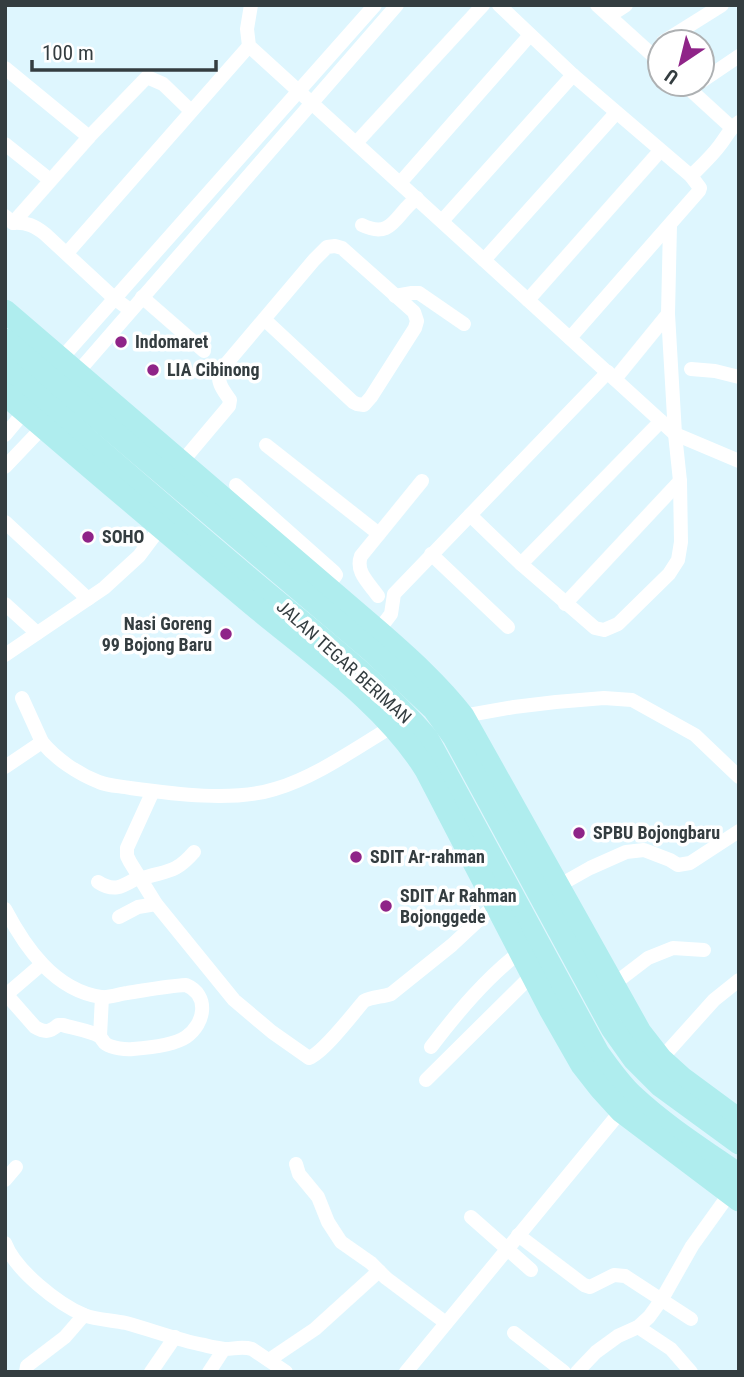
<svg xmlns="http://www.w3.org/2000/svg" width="744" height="1377" viewBox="0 0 744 1377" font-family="'Roboto Condensed',sans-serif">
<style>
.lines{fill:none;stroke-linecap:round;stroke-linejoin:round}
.street{stroke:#fff;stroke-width:14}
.primary{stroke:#afedee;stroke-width:23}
.poi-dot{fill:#8f2488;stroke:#fff;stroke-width:2.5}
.labels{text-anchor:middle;stroke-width:7;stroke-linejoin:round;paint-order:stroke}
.poi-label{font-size:18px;font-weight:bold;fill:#343d40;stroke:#fff;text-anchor:start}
.street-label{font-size:18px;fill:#343d40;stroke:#fff}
</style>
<rect width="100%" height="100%" fill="#def6fe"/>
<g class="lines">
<!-- street -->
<g class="street">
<polyline points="251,5 247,29 249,46 675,434 739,461"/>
<polyline points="499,5 573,75 691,176 700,188 699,191 570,338"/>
<polyline points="597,5 660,62"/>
<polyline points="609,16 626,5"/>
<polyline points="663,42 722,5"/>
<polyline points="5,68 89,137"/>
<polyline points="702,81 739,56"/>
<polyline points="684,84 731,127"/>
<polyline points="356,143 483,5"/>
<polyline points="5,144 50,180"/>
<path d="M 691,176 C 701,166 712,156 720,145 C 727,136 730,128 739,122"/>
<polyline points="400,183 530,35"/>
<path d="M 5,216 L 13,223 C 27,222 35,226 45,234 L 114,298 L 130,310"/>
<polyline points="442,221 573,75"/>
<polyline points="13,223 89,137 147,77 163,84 191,111"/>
<path d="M 362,225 C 393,240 395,214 417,198"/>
<polyline points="67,253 249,46"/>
<polyline points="484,260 616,113"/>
<polyline points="395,296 412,293 419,293 464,324"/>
<polyline points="142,297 204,351"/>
<polyline points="528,300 660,151"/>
<polyline points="61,359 375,5"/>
<polyline points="691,369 715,371 739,377"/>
<polyline points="77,373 397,5"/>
<polyline points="615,379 668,314"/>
<polyline points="5,435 25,411"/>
<polyline points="266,445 379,534"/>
<path d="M 181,463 L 229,406 L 230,400 C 224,391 215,381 221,370 L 314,260 L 327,247 L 335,246 L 342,248 L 414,312 L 417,321 L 415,328 L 371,397 L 364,405 L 357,404 L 353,402 L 264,319"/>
<polyline points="5,467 43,427"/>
<polyline points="236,485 334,572 336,575 327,587"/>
<polyline points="470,515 521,564 595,628 604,630 618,624 669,574 678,560 681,542 680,481 675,434 668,314 670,225"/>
<polyline points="5,522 88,599"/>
<polyline points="431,554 508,627"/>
<polyline points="521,564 661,421"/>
<path d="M 378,596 C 369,583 355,572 361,556 L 422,481"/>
<polyline points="5,604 37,633"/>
<polyline points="565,604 680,481"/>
<polyline points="378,631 391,614 394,594 608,372"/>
<polyline points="5,655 104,588 139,556 160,528"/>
<path d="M 22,698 L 42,742 C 56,759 78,774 99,782 C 108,786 120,786 130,788 C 173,794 234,802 275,789 C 316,777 356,748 393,726"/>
<polyline points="463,716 514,707 556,702 604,698 632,700 695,735 739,777"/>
<polyline points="5,767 42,742"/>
<path d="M 153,791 L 127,848 L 127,856 L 130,862 L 156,904 L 234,1000 L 272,1032 L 309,1058 C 324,1052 352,1015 364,1001 C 372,997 382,997 391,994 L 452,945 L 496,904"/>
<path d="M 140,879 C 166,870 174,875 194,852"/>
<path d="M 98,882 C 115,893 123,886 139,877"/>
<polyline points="558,886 590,868 626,852 644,850 670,860 678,865 690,863 739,831"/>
<path d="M 5,909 C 25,947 54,990 101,997 C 109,998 119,994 127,993 C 147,990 167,986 186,985 C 210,995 205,1024 186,1037 C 174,1045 147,1048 133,1049 C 126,1050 112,1048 106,1044 C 103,1042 102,1038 99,1036 C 91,1031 72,1028 63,1025 L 58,1025 C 50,1032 45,1033 35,1027 L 5,993"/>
<polyline points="119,917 138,907 156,904"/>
<polyline points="614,984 648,958 673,948 704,950"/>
<polyline points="7,994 42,964"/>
<polyline points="100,1036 102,997"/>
<path d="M 431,1047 C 457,1013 486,978 520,952"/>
<polyline points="661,1059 714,1000 739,980"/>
<polyline points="426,1080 532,975"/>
<polyline points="296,1164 299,1174 318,1197 328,1222 341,1242 371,1263 386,1278 446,1323"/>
<polyline points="5,1180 16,1167"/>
<polyline points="471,1217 531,1270"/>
<polyline points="518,1235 584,1285 590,1287 614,1275 625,1276 691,1319"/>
<path d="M 5,1243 C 15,1270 58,1304 84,1315 C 97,1320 112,1320 126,1323 C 152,1330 177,1340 204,1345 C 210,1347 218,1348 225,1349 C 234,1349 242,1346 252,1349 L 286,1372"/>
<polyline points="638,1327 671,1349 691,1372"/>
<polyline points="514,1333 564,1372"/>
<polyline points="269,1360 315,1329 379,1271"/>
<polyline points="26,1372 27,1366 65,1337 84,1315"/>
<polyline points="151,1372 175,1337"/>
<polyline points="209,1372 224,1349"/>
<polyline points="406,1372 621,1111"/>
<polyline points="577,1372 596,1352 618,1336 638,1327 649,1317 662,1299 692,1246 730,1193"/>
</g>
<!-- primary -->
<g class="primary">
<path d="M 5,311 L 378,631 C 409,658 438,684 463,716 L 640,1032 L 661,1059 L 682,1078 L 739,1120"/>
<polyline points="5,340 373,652 434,709 454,737 612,1028 634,1059 661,1086 739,1143"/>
<path d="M 5,368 C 85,437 163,506 244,574 C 306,627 373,676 427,738 L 598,1053 C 609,1068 619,1083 633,1096 C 665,1126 703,1150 739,1175"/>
<path d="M 5,394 C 87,465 170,535 253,605 C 312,654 386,705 426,770 L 550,1009 L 582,1065 L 600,1088 L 621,1111 L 739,1200"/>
</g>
</g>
<!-- markers -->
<g class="poi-dot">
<circle cx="121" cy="342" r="7"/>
<circle cx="153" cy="370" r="7"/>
<circle cx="88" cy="537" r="7"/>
<circle cx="226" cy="634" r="7"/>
<circle cx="579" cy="833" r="7"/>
<circle cx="356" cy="857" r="7"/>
<circle cx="386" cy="906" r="7"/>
</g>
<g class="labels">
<!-- poi labels -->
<g class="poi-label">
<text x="135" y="348">Indomaret</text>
<text x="167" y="376">LIA Cibinong</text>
<text x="102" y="543">SOHO</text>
<text x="212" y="630" text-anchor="end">Nasi Goreng<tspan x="212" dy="21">99 Bojong Baru</tspan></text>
<text x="593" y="839">SPBU Bojongbaru</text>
<text x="370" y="863">SDIT Ar-rahman</text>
<text x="400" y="902">SDIT Ar Rahman<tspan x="400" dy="21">Bojonggede</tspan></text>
</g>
<!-- street labels -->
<g class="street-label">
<text transform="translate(344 662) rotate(42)" y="6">JALAN TEGAR BERIMAN</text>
</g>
</g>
<!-- border -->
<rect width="744" height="1377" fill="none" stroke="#343d40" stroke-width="14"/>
<!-- north arrow -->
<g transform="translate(681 63) rotate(215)"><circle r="33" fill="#ffffff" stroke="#aeb1b3" stroke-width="2"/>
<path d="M0-5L12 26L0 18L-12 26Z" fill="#8f2488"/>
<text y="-10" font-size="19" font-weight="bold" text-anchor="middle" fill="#343d40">U</text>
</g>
<!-- scale -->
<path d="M32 60v10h184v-10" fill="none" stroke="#343d40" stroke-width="3.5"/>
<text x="42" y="60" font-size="21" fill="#343d40" stroke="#ffffff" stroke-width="5" paint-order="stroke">100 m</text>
</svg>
